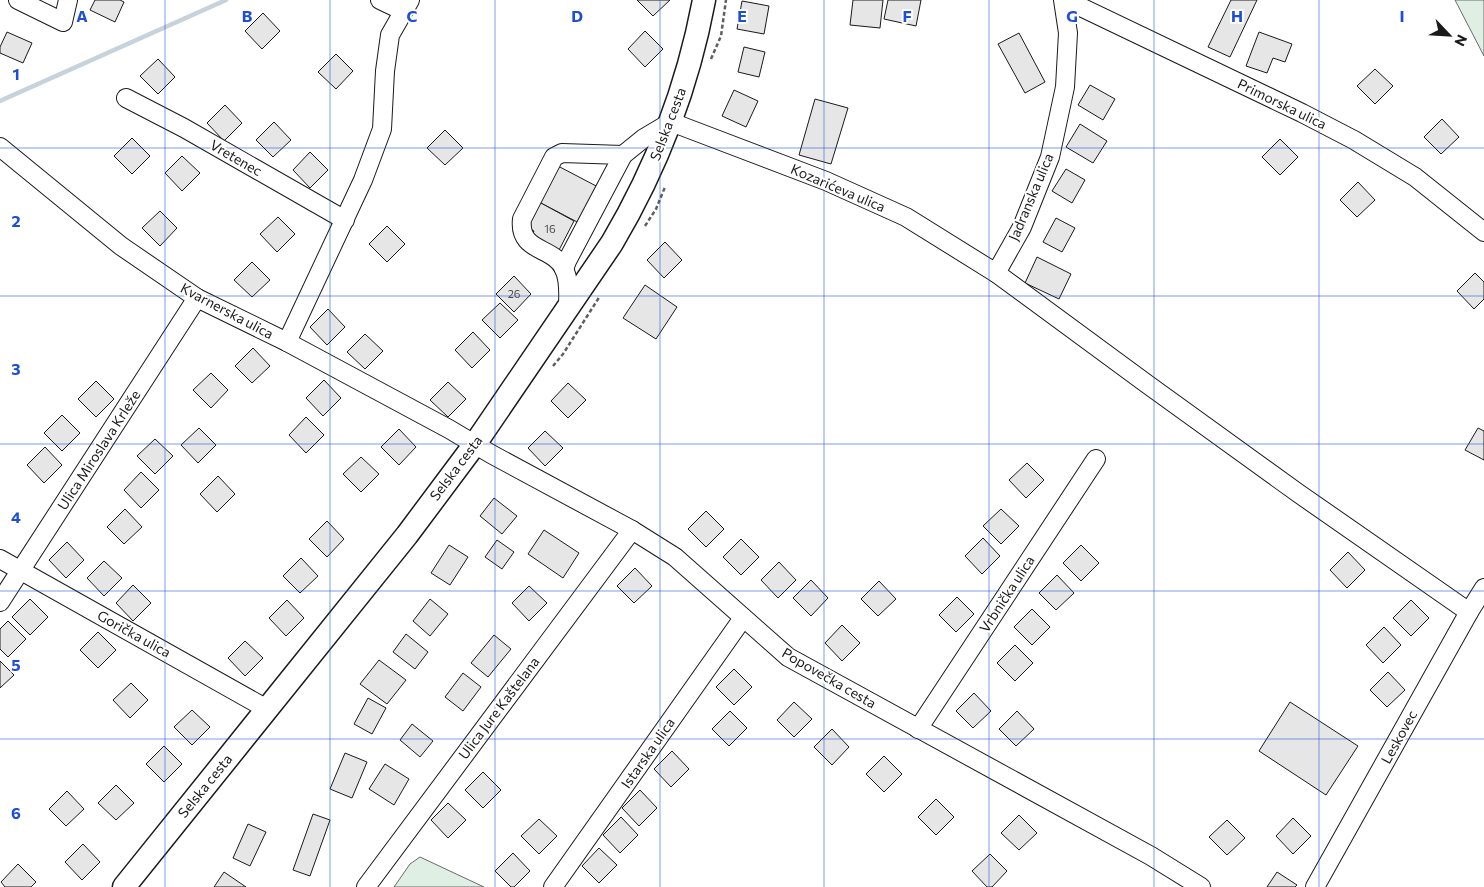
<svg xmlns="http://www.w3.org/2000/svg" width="1484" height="887" viewBox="0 0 1484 887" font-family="Commissioner,sans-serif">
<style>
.green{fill:#e0efe3;stroke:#6a6a6a}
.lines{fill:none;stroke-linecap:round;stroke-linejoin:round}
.stream{stroke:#c6d2dc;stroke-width:4.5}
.building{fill:#e6e6e6;stroke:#1a1a1a}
.minor-casing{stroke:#1a1a1a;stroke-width:20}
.major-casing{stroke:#1a1a1a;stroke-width:25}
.path{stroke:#5f5f5f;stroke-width:2.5;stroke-dasharray:4 2.5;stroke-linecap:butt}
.minor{stroke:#fff;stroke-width:18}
.major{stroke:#fff;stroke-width:22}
.grid{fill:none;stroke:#1d4ed8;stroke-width:1;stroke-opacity:0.55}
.labels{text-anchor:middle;stroke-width:4;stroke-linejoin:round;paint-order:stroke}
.number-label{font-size:11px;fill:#4d4d4d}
.street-label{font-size:14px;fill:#1a1a1a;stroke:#fff}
.grid-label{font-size:16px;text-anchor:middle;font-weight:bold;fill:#1d4ed8;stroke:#fff;stroke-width:4;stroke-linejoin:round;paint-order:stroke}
</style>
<rect width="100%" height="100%" fill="#fff"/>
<!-- green -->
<g class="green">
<polygon points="1455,0 1484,0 1484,56"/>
<polygon points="420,857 484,887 394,887 410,864"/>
</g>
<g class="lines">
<!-- stream -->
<polyline class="stream" points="0,101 226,0"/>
</g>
<!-- building -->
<g class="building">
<polygon points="95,0 120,0 124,2 115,22 90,10"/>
<polygon points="637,0 670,0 653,16"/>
<polygon points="853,0 883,0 880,28 850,25"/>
<polygon points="888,0 921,0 916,26 884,19"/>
<polygon points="1231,0 1257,0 1230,57 1208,47"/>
<polygon points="742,1 769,6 764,34 737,29"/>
<polygon points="263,13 280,31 262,49 245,31"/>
<polygon points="645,31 663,49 645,67 628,49"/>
<polygon points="7,32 32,43 23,63 0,53 0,47"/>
<polygon points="1259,32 1292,44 1285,62 1273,58 1267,73 1246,66"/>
<polygon points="1019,33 1045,82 1025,93 998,44"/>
<polygon points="744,47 765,52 759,77 738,72"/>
<polygon points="336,54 353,71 336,89 318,72"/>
<polygon points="158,59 175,77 158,94 140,76"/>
<polygon points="1375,69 1393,86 1375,104 1357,86"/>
<polygon points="1090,85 1115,99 1103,120 1078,105"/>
<polygon points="734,90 758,101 746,127 722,116"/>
<polygon points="815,99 848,108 831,164 799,155"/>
<polygon points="225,105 242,123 224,141 207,123"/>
<polygon points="1442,119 1459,137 1441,154 1424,137"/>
<polygon points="274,122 291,140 273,157 256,140"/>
<polygon points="1080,124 1107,141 1093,163 1066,147"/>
<polygon points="445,130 463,148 445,165 427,148"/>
<polygon points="132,138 150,156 132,174 114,156"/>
<polygon points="1280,139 1298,157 1280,175 1262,157"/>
<polygon points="310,152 328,170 310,188 293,170"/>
<polygon points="182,156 200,173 182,191 165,173"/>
<polygon points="558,166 600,188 581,224 539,202"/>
<polygon points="1066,169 1085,180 1072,203 1052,191"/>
<polygon points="1358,182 1375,200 1357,217 1340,200"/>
<polygon points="539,202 574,221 558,252 530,238 534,231 526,227"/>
<polygon points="160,211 177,228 160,246 142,228"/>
<polygon points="278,217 295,234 277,252 260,234"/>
<polygon points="1056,218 1075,228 1062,252 1043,242"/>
<polygon points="387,226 405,244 387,262 369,244"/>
<polygon points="665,242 682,260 664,278 647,260"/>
<polygon points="1037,257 1071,274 1059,299 1025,283"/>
<polygon points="252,262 270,280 252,297 234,280"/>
<polygon points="1475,273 1484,282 1484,299 1474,309 1457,291"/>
<polygon points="514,276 531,294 514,312 496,294"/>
<polygon points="645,285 677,307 656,339 623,318"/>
<polygon points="500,303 518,320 500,338 482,320"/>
<polygon points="328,309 345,327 327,345 310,327"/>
<polygon points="473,332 490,350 472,368 455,350"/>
<polygon points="365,334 383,351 365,369 347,352"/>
<polygon points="253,348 270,366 252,383 235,366"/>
<polygon points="211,373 228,390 211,408 193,390"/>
<polygon points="324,380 341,398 323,416 306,398"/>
<polygon points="96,381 114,399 96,417 78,399"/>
<polygon points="448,382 466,399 448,417 430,400"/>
<polygon points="568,383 586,400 568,418 551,401"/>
<polygon points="62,415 80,433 62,451 44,433"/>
<polygon points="306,417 324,435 306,453 289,435"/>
<polygon points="199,428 216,445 198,463 181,445"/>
<polygon points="1478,428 1484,431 1484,460 1465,450"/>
<polygon points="399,429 416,447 399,465 381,447"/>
<polygon points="545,431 563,448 545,466 528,448"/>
<polygon points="155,439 173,456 155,474 137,456"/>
<polygon points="45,447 62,465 44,483 27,465"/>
<polygon points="361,457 379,474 361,492 343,474"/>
<polygon points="1027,463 1044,480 1026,498 1009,480"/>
<polygon points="141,472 159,490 141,508 124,490"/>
<polygon points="218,476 235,494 217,512 200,494"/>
<polygon points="494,498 517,516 502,534 480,516"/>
<polygon points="125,509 142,527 124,544 107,527"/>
<polygon points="1001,509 1019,526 1001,544 983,526"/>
<polygon points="706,511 724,529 706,547 688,529"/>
<polygon points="327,521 344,539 327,557 309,539"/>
<polygon points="544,530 579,553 563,578 528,554"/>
<polygon points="983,538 1000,556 982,574 965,556"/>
<polygon points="741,539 759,557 741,575 723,557"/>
<polygon points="497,540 514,552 502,569 485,557"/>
<polygon points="67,542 84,560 66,578 49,560"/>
<polygon points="449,545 468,557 450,585 431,573"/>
<polygon points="1081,545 1099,563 1081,581 1063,563"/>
<polygon points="1348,552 1365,570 1347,588 1330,570"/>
<polygon points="301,558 318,576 300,593 283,576"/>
<polygon points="104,561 122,578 104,596 87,578"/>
<polygon points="779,562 796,580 778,598 761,580"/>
<polygon points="635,568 652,586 634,603 617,586"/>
<polygon points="1057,575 1074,593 1056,610 1039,593"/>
<polygon points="811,580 828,598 811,616 793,598"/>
<polygon points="879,581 896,599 878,616 861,599"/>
<polygon points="133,585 151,603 133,621 116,603"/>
<polygon points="529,586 547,603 529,621 512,603"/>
<polygon points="957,597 974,614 956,632 939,615"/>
<polygon points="30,599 48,617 30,635 12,617"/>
<polygon points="430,599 448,614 430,636 413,621"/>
<polygon points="287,600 304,618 286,636 269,618"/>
<polygon points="1411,600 1429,618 1411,636 1393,618"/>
<polygon points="1032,609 1050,627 1032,645 1014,627"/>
<polygon points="8,621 26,639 8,657 0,649 0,629"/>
<polygon points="842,625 860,643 842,661 825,643"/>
<polygon points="1384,627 1401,645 1383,663 1366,645"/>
<polygon points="98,632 116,650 98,668 80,650"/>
<polygon points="406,634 428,652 415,669 393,652"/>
<polygon points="494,635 511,649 488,677 471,663"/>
<polygon points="245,641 263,658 245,676 228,658"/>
<polygon points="1015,645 1033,663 1015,681 997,663"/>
<polygon points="379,660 406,680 387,704 360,684"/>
<polygon points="0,661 14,675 0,688"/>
<polygon points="734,669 752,687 734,705 716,687"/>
<polygon points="1388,672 1405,690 1387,707 1370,690"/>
<polygon points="463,673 481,687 463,711 445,697"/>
<polygon points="131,683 148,700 130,718 113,700"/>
<polygon points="974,693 991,711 973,728 956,711"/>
<polygon points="368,698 386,708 372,734 354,724"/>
<polygon points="794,702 812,719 794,737 777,720"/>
<polygon points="1290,702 1358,746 1326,795 1259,751"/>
<polygon points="192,710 210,727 192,745 174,727"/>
<polygon points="730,711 747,728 729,746 712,729"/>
<polygon points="1017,711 1034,729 1016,746 999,729"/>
<polygon points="412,724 433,741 420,757 400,740"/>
<polygon points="832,729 849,747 832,765 814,747"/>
<polygon points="164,746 182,764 164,782 146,764"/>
<polygon points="672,751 689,769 671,787 654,769"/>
<polygon points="345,753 367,762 352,798 330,789"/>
<polygon points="884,756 902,774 884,792 866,774"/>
<polygon points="385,764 409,779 394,805 369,789"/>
<polygon points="483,772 501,790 483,808 465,790"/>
<polygon points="116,785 134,803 116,820 98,803"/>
<polygon points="640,790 657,808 639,826 622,808"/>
<polygon points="67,791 84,809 66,826 49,809"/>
<polygon points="936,799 954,817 936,835 918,817"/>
<polygon points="448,803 466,820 448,838 431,820"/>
<polygon points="313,814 330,820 310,876 293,870"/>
<polygon points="1019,815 1037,833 1019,850 1001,833"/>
<polygon points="621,817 638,835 620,853 603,835"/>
<polygon points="1293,818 1311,836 1293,854 1276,836"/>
<polygon points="539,819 557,836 539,854 521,836"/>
<polygon points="1227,820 1245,838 1227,855 1209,837"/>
<polygon points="248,824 266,832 250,866 233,858"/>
<polygon points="83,844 100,862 82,880 65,862"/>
<polygon points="599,848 617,865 599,883 582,866"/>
<polygon points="513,853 530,871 514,887 511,887 495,871"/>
<polygon points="990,854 1007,871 992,887 987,887 972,871"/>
<polygon points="18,864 36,882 31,887 5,887 1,882"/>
<polygon points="224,872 246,887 214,887"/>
<polygon points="1277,872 1297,885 1295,887 1267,887"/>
</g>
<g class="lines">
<!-- minor casing -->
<g class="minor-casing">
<g id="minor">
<polyline points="18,0 63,22 68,0"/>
<polyline points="380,0 403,11"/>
<polyline points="1066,0 1302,113 1354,140 1415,177 1484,232"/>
<polyline points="126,98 184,128 345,220"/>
<polyline points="0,147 121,246 197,298 287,342 449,429 491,454 632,530 675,557 788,657 1151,856 1201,887"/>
<polyline points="564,269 567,261 623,155 644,138 671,122 826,181 906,217 996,273 1147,384 1298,493 1469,612"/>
<polyline points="996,273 1022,227 1050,157 1065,87 1068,33 1063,0"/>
<path d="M 568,308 C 568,296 570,281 564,269 C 554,246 518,253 522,219 L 554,157 L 562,153 L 623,155"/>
<polyline points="287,342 363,180 382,129 385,71 390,35 410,0"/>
<polyline points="0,559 267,709"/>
<polyline points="0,602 197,298"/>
<polyline points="918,729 1096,459"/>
<polyline points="366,887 632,530"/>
<polyline points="553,887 743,618"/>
<polyline points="1315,887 1469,612 1484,588"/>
</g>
</g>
<!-- major casing -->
<g class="major-casing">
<path id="major" d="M 124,887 L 407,535 L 475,444 L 612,243 C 657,167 688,86 704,0"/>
</g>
<!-- path -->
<g class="path">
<polyline points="711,59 721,36 726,0"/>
<polyline points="645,226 656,209 665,187"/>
<polyline points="553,366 563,354 600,296"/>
</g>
<!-- minor -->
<use href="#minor" class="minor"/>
<!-- major -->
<use href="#major" class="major"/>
</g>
<!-- grid -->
<path class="grid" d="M 165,0 L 165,887M 330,0 L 330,887M 495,0 L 495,887M 660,0 L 660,887M 824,0 L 824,887M 989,0 L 989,887M 1154,0 L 1154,887M 1319,0 L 1319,887M 0,148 L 1484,148M 0,296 L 1484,296M 0,444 L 1484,444M 0,591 L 1484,591M 0,739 L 1484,739"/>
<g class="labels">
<!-- number labels -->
<g class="number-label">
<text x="550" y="233">16</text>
<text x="514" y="298">26</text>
</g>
<!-- street labels -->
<g class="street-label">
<text transform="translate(1282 104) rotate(26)" y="5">Primorska ulica</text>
<text transform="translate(668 124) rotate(-69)" y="5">Selska cesta</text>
<text transform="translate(236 158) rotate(30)" y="5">Vretenec</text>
<text transform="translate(838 188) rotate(23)" y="5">Kozarićeva ulica</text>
<text transform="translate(1031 197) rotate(-67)" y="5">Jadranska ulica</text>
<text transform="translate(227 311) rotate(28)" y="5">Kvarnerska ulica</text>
<text transform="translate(99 450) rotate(-57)" y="5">Ulica Miroslava Krleže</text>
<text transform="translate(456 468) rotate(-53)" y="5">Selska cesta</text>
<text transform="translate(1007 594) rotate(-57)" y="5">Vrbnička ulica</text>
<text transform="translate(134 634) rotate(29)" y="5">Gorička ulica</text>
<text transform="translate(829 678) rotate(30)" y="5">Popovečka cesta</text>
<text transform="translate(499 708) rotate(-53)" y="5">Ulica Jure Kaštelana</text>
<text transform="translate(1399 737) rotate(-61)" y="5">Leskovec</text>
<text transform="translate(648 753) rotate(-55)" y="5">Istarska ulica</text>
<text transform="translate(205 786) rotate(-51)" y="5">Selska cesta</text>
</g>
</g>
<g class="grid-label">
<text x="82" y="22">A</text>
<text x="247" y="22">B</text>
<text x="412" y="22">C</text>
<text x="577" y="22">D</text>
<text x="742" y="22">E</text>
<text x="907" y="22">F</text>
<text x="1072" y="22">G</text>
<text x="1237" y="22">H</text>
<text x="1402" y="22">I</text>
<text x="16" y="80">1</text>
<text x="16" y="227">2</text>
<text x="16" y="375">3</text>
<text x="16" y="523">4</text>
<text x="16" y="671">5</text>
<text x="16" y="819">6</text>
</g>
<!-- north arrow -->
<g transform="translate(1449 35) rotate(115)" stroke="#ffffff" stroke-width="4" paint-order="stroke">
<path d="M0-4L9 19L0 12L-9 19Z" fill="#1a1a1a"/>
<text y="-8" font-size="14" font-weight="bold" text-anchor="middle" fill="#1a1a1a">N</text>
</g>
</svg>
